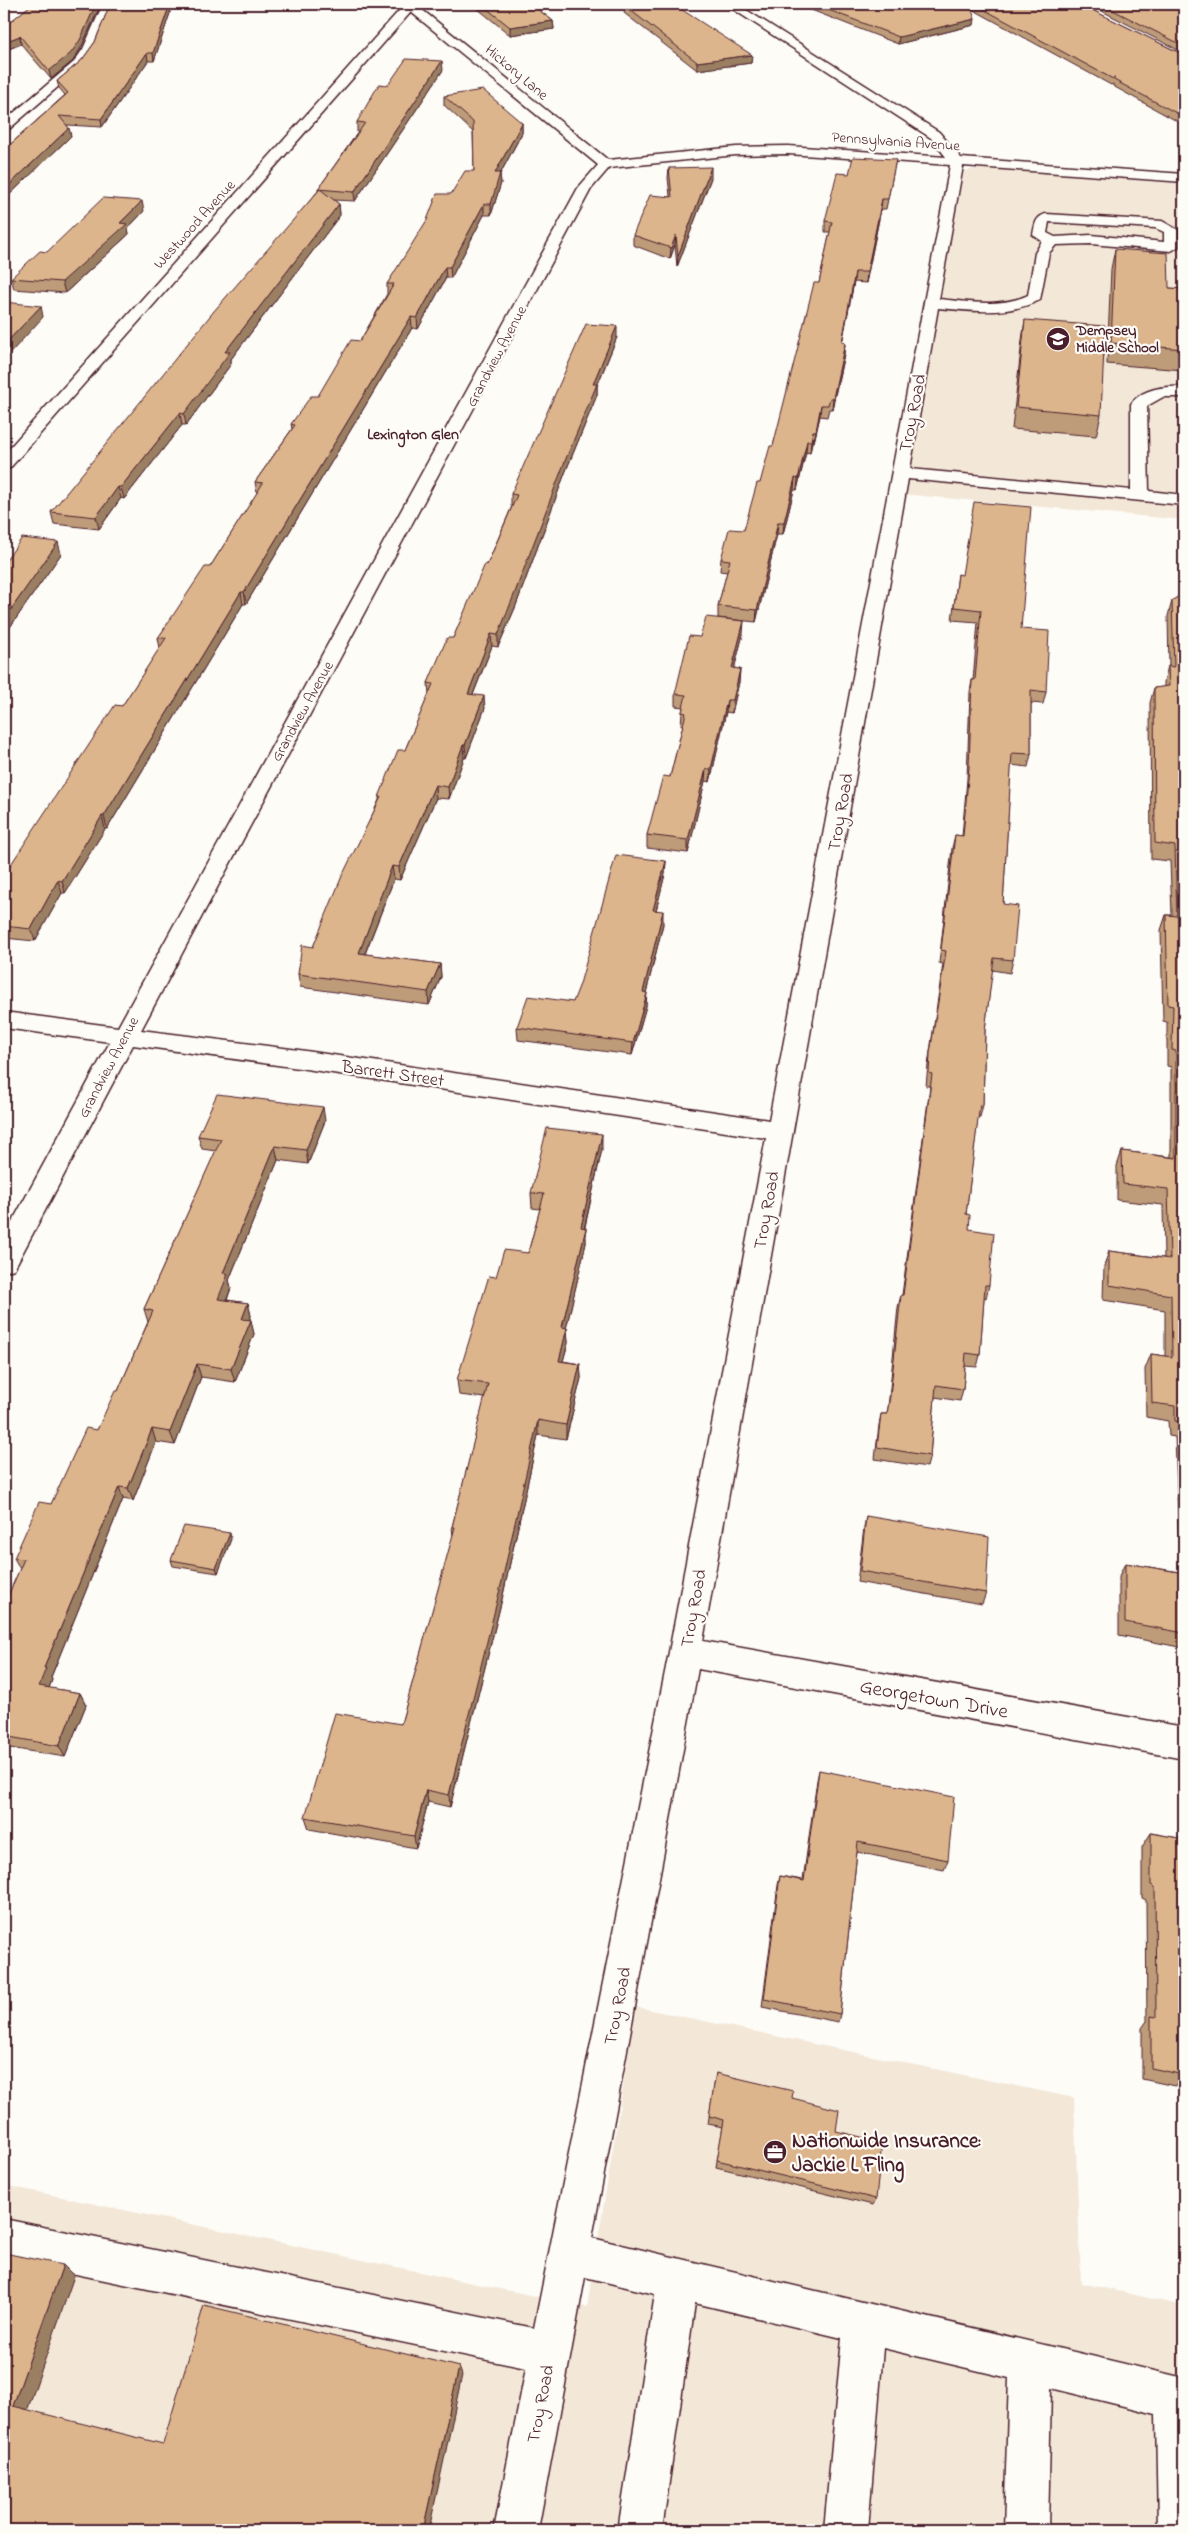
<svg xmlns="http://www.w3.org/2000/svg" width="1188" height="2534" viewBox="0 0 1188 2534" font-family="'Indie Flower',sans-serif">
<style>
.built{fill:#f3e7d7}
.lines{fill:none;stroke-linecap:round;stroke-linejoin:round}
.minor-casing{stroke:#4a1f2b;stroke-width:3}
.minor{fill:#fdfcf7;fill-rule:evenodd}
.wall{fill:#be9c79;stroke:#4a1f2b}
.shaded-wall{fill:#9b7f63;stroke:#4a1f2b}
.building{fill:#ddb58d;stroke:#4a1f2b}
.labels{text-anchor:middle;stroke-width:4.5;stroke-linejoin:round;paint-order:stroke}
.far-street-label{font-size:15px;fill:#4a1f2b;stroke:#fdfcf7}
.far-poi-label{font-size:15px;font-weight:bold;fill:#4a1f2b;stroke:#fdfcf7;text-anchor:start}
.far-neighbourhood-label{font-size:16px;font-weight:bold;fill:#4a1f2b;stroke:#fdfcf7}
.street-label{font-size:18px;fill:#4a1f2b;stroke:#fdfcf7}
.near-street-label{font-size:21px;fill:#4a1f2b;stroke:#fdfcf7}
.near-poi-label{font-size:21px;font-weight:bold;fill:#4a1f2b;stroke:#fdfcf7;text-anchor:start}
</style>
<rect width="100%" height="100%" fill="#fdfcf7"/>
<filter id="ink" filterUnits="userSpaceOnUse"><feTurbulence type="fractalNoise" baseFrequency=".02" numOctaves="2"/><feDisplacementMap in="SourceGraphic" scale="10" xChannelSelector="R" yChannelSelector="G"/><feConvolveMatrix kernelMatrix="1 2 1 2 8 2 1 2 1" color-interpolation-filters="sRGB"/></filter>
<g filter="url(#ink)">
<!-- built -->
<g class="built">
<polygon points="981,168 1184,184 1184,520 901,494 964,171"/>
<polygon points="636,2007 1074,2098 1081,2283 1184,2306 1184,2530 4,2530 4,2185 587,2307"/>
</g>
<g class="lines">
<!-- minor casing -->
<g class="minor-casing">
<g id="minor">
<polygon points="103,4 113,4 95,49 82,66 8,130 4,131 4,121 74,62 83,49"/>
<path d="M 405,4 L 415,4 L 608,160 L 736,147 L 788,146 L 946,157 L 931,138 L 725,4 L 737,4 L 939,132 L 961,158 L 1184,174 L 1184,182 L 963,166 L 939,299 C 969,302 1000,308 1028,295 L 1035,253 L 1042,241 L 1033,235 C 1035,225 1035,217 1046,214 L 1162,221 L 1178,230 L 1178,247 L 1171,251 L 1091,244 L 1056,245 L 1049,253 L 1040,300 C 1007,316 974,311 938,308 L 910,469 L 1131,490 L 1131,404 C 1142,388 1166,386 1184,387 L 1184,397 L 1163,397 L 1147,406 L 1149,491 L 1184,495 L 1184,505 L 908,479 L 703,1641 L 1184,1727 L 1184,1759 L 698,1669 L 592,2238 L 1184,2378 L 1184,2530 L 1158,2530 L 1156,2414 L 1051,2388 L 1048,2530 L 1004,2530 L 1009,2378 L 883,2348 L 868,2530 L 824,2530 L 842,2338 L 695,2303 L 662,2530 L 618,2530 L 655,2294 L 585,2277 L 538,2530 L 494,2530 L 526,2368 L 4,2259 L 4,2219 L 534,2328 L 669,1652 L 766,1138 L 299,1068 L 133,1045 L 14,1269 L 4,1272 L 4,1237 L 110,1042 L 4,1028 L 4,1012 L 118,1027 L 578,188 L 598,165 L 411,12 L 10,468 L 4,469 L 4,454 ZM 788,154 L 950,165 L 769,1120 L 299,1050 L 141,1030 L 591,189 L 609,168 L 736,155 ZM 1049,222 L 1155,228 L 1164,232 L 1164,242 L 1091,235 L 1055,237 L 1047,233 Z"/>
</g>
</g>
<!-- minor -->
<use href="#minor" class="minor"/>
</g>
<!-- wall -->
<g class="wall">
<polygon points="32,4 101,4 81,48 73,61 51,79 21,44 4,51 4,27"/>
<polygon points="110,4 173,4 154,61 148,61 102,127 67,125 71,136 4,200 4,150 65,95 59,88 57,81 82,60 95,42"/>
<polygon points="472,4 531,4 553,21 554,29 510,35"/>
<polygon points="796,4 1080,4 1184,55 1184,125 1113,86 1113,84 1111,85 972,9 974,25 898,44"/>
<polygon points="1088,4 1184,4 1184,53"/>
<polygon points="625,6 752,55 751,63 697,70 624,13"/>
<polygon points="443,70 355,201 334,200 339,204 340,215 231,359 231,364 186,425 182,425 124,499 121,498 99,529 54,524 51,512 318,191 318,189 358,132 357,132 357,122 388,85"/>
<polygon points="444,96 522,123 522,133 500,174 501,183 491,215 484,215 451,278 446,278 418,329 412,328 246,604 243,604 107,829 105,829 65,893 62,893 35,941 4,938 4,875 122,706 160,648 158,638 210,567 257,493 255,482 292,429 291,424 318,396 360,341 387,294 387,284 451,194 474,171 473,132 444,105"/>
<polygon points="896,159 886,209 881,209 866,283 854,282 842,343 845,343 844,354 832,409 829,409 827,417 820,416 814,442 812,442 810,453 806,452 797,490 794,490 783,534 777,534 756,622 718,618 718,606 727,572 720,571 721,559 744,530 773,446 819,283 830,232 825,232 825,221 849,174"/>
<polygon points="669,168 711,178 677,267 675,245 670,259 633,245 633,235 670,196 668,178"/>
<polygon points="144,211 128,228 129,234 65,293 14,289 11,278 47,252"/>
<polygon points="1115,249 1169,288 1184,289 1184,370 1107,364 1111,269"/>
<polygon points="1025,320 1101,415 1096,436 1012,429 1022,340"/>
<polygon points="617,337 597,386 597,395 565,473 515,608 498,647 492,646 473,695 485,708 466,758 464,758 449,799 436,798 400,880 394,879 365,954 440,964 441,977 429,1005 300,987 298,974 313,947 379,800 379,797 405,750 429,694 428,683 453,638 487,565 512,506 511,506 511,494"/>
<polygon points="61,554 8,630 4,629 4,563"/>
<polygon points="958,574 1021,629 1046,692 1043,704 1031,703 1031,754 1028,767 1011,765 1003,904 1013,960 1010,973 992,970 985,1030 983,1105 980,1117 978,1117 966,1214 969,1229 989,1285 986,1298 984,1297 980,1355 977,1367 965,1366 963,1389 960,1401 935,1397 930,1456 927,1467 875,1459 879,1425 881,1414 887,1414 888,1408 898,1307 901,1295 902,1295 930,1086 926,1086 928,1065 943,964 939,963 952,848 955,835 962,836 967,779 970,692 972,680 973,680 978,622 952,620"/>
<polygon points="1184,592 1184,1648 1119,1635 1119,1577 1125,1563 1180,1572 1175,1437 1169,1436 1168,1421 1146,1417 1145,1369 1151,1354 1165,1356 1165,1310 1103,1300 1104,1266 1109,1251 1164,1258 1163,1205 1117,1200 1117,1166 1122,1151 1171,1157 1171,1067 1167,1066 1167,1022 1163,1021 1161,930 1166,915 1172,915 1170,861 1151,859 1150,703 1154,688 1164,687 1164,682 1168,666 1169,666 1168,616 1172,601"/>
<polygon points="743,634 734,669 740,669 739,682 732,713 726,712 710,782 705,781 688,853 647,848 647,835 670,777 683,725 681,725 682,712 683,707 675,706 675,694 700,637"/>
<polygon points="666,861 665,874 656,910 663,924 646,993 646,1006 632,1055 518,1040 517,1027 573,1002"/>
<polygon points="325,1121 308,1164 278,1160 229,1280 231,1288 227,1300 248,1303 251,1316 250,1320 254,1334 235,1382 201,1377 175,1445 156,1442 133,1501 123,1499 51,1677 52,1680 49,1688 80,1693 86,1705 65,1757 4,1747 4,1605 20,1569 14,1558 51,1504 97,1430 118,1391 148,1322 144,1309 216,1151 202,1149 198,1136"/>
<polygon points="602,1149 585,1227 586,1243 566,1328 567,1328 568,1343 563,1361 580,1364 581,1378 566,1439 538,1435 503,1595 450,1807 428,1802 416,1848 309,1829 305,1817 401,1724 453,1536 452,1527 485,1398 459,1395 457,1380 496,1277 528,1253 540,1209 532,1208 531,1193"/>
<polygon points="866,1516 986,1593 982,1604 857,1582 864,1528"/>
<polygon points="231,1539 218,1573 173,1566 171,1560"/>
<polygon points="819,1770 948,1860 944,1870 857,1852 840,2014 838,2022 762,2007 778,1885 780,1876 803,1880 817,1780"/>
<polygon points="1151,1833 1184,1839 1184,2088 1142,2079 1142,2028 1147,2021 1146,1900 1142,1898 1142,1847"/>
<polygon points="716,2073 792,2098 836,2131 876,2199 873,2205 716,2167 723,2127 708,2124"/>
</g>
<!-- shaded-wall -->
<g class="shaded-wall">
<polygon points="96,4 101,4 81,48 73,61 51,79 49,71"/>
<polygon points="170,4 173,4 154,61 153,53"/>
<polygon points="975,19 974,25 898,44 899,37"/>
<polygon points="553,21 554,29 510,35 510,27"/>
<polygon points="20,36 21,44 4,51 4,42"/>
<polygon points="147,53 148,61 102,127 101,119"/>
<polygon points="752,55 751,63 697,70 697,62"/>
<polygon points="442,61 443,70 355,201 354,192"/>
<polygon points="522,123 522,133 500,174 501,183 491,215 491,204 495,173"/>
<polygon points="69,128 71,136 4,200 4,190"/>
<polygon points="711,167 711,178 677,267 678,256"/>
<polygon points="882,199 881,209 866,283 867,272"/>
<polygon points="142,201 144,211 128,228 129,234 65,293 62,282"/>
<polygon points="339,204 340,215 231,359 231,364 186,425 184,414 225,352"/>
<polygon points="484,204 484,215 451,278 450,267"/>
<polygon points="676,235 675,245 670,259 671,248"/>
<polygon points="445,267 446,278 418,329 417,318"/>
<polygon points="855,272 854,282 840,353 842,342"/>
<polygon points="41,306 43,317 4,360 4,345"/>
<polygon points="411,317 412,328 246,604 244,592"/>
<polygon points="617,326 617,337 597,386 597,395 565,473 515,608 498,647 498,635 593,384"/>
<polygon points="845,343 844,354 832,409 833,398"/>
<polygon points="821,405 820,416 814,442 816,431"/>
<polygon points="180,413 182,425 124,499 121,487"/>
<polygon points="813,431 812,442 810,453 811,441"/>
<polygon points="807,441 806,452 797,490 798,479"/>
<polygon points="795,478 794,490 783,534 784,522"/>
<polygon points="118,487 121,498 99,529 96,517"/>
<polygon points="778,522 777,534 756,622 757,610"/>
<polygon points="58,542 61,554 8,630 5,618"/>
<polygon points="241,592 243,604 107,829 104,816"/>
<polygon points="744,621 743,634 731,681 732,668"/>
<polygon points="1184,632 1184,645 1176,638"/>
<polygon points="491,634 492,646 468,707 468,694"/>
<polygon points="740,669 739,682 732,713 733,700"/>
<polygon points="484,696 485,708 466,758 465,745"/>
<polygon points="727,700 726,712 710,782 711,769"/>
<polygon points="463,745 464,758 449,799 448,787"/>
<polygon points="706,769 705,781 688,853 688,840"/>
<polygon points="435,785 436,798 400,880 399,867"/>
<polygon points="102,816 105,829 65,893 62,881"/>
<polygon points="666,861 665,874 653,923 653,910"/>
<polygon points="392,866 394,879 360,966 359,953"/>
<polygon points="58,880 62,893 35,941 31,929"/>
<polygon points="663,911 663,924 643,1005 643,992"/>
<polygon points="440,964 441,977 429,1005 428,992"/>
<polygon points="647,993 646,1006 632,1055 633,1043"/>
<polygon points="323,1107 325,1121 308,1164 306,1150"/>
<polygon points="602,1134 602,1149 581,1242 581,1227"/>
<polygon points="275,1146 278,1160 229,1280 231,1288 222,1312 218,1299 223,1273"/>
<polygon points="586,1228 586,1243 563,1342 562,1327"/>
<polygon points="248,1303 251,1316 245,1332 242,1319"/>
<polygon points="251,1320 254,1334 235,1382 231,1369"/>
<polygon points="567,1328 568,1343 559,1375 559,1361"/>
<polygon points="197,1364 201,1377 175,1445 170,1432"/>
<polygon points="580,1364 581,1378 566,1439 566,1425"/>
<polygon points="538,1420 538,1435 503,1595 450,1807 449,1795"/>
<polygon points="152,1429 156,1442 133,1501 128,1488"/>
<polygon points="119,1487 123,1499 51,1677 52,1680 45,1698 39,1686 44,1668"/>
<polygon points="230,1533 231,1539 218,1573 216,1568"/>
<polygon points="80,1693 86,1705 65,1757 59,1746"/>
<polygon points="426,1790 428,1802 416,1848 414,1836"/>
<polygon points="63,2265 74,2276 26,2414 13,2406"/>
<polygon points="459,2367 462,2375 429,2530 423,2530"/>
</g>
<!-- building -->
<g class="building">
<polygon points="32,4 96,4 80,40 71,53 49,71 20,36 4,42 4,27"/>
<polygon points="110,4 170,4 153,53 147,53 101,119 59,116 69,128 4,190 4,150 68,93 57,81 82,60 95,42"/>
<polygon points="481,4 531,4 553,21 510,27"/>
<polygon points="640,4 673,4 752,55 697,62 625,6"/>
<polygon points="813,4 970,4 975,19 899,37"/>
<polygon points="974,4 1080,4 1184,55 1184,117 1114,80 1114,77 1113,79"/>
<polygon points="1101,4 1184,4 1184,46"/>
<polygon points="406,59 442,61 354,192 318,189 365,123 357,122 379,84 388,85"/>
<polygon points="483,90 522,123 495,173 500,173 491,204 484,204 450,267 445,267 417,318 411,317 244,592 241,592 104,816 102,816 62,881 58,880 31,929 4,926 4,875 115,705 122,706 166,638 158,638 205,567 210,567 263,483 255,482 295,425 291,424 311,396 318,396 351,340 360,341 394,284 387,284 427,220 437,194 451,194 465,171 474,171 473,122 444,96"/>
<polygon points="853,157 896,159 888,199 882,199 867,272 855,272 842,342 845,343 833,398 830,398 828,405 821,405 816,431 813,431 811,441 807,441 798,479 795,478 784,522 778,522 757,610 718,606 730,560 721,559 729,529 744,530 757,483 760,483 770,446 773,446 814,283 819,283 832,222 825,221 837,173 849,174"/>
<polygon points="711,167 678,256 676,235 671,248 633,235 650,195 672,197 669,168"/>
<polygon points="320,189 339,204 225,352 230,352 184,414 180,413 121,487 118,487 96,517 51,512 214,311"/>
<polygon points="103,198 142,201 120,223 127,224 62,282 11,278 40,251 47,252"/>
<polygon points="1115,249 1168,253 1169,288 1184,289 1184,349 1111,343"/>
<polygon points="4,302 41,306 4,345"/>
<polygon points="1025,320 1105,326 1101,415 1016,407"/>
<polygon points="586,324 617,326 593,384 597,384 565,461 514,595 498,635 491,634 468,694 484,696 465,745 463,745 448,787 435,785 399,867 392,866 359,953 440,964 428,992 298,974 302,945 313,947 342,876 381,797 379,797 398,750 405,750 433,684 428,683 447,638 453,638 485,564 487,565 517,495 511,494"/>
<polygon points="974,502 1031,507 1021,629 1049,631 1046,692 1031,690 1031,754 1012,753 1003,904 1018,906 1013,960 994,958 985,1030 983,1105 980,1104 966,1214 970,1215 969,1229 994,1233 989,1285 985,1285 980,1355 966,1353 963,1389 936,1385 930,1456 877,1447 881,1414 887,1414 890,1396 901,1295 903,1295 932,1074 929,1073 930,1053 946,951 941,950 955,835 963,836 969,767 972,680 975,680 981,610 954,607 958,574 962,575"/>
<polygon points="22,538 58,542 5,618 4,617 4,563"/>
<polygon points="1184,592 1184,632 1176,638 1184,639 1184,1491 1182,1422 1175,1421 1175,1406 1152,1403 1151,1354 1172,1357 1171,1295 1109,1285 1109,1251 1170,1259 1168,1189 1123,1184 1122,1151 1176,1158 1176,1051 1172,1050 1173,1006 1168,1005 1166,915 1177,916 1175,846 1155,843 1154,688 1169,686 1168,666 1174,667 1172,601"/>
<polygon points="706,617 744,621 732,668 740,669 733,700 727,700 711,769 706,769 688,840 647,835 663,776 670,777 686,713 682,712 686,695 675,694 689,636 700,637"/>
<polygon points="616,855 666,861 653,910 663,911 643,992 647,993 633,1043 517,1027 528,996 573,1002 580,984"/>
<polygon points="217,1094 323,1107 306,1150 275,1146 223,1273 228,1274 218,1299 248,1303 242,1319 251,1320 231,1369 197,1364 170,1432 152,1429 128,1488 119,1487 44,1668 46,1668 39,1686 80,1693 59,1746 4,1736 4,1605 24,1559 14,1558 39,1502 51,1504 86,1428 97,1430 115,1391 118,1391 153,1311 144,1309 221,1139 198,1136"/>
<polygon points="547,1128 602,1134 581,1227 586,1228 562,1327 567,1328 559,1361 580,1364 566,1425 538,1420 502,1581 449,1795 426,1790 414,1836 305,1817 335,1713 401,1724 455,1527 452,1527 488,1384 457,1380 489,1276 496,1277 504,1250 528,1253 544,1194 531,1193"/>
<polygon points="866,1516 989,1537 986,1593 860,1571"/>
<polygon points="184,1526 230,1533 216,1568 171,1560"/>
<polygon points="1125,1563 1184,1573 1184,1633 1125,1622"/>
<polygon points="819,1770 954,1797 948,1860 858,1842 840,2014 764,1999 780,1876 804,1881"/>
<polygon points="1151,1833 1184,1839 1184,2075 1151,2068 1151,2016 1156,2017 1155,1887 1151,1885"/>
<polygon points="716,2073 793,2091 792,2098 839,2110 836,2131 882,2142 876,2199 717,2160 724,2120 709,2116"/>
<polygon points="4,2253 63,2265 13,2406 163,2444 204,2305 459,2367 423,2530 4,2530"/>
</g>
</g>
<!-- icons -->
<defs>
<g id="school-disc" transform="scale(1.25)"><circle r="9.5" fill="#4a1f2b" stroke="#fdfcf7"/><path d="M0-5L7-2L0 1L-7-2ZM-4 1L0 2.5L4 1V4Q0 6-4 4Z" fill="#fff"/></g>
<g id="office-disc" transform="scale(1.25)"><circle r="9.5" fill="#4a1f2b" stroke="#fdfcf7"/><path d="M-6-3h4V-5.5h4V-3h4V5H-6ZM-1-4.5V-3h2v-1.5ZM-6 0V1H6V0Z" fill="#fff"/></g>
</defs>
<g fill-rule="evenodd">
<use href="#school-disc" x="1058" y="339"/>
<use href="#office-disc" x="775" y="2152"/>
</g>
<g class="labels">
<!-- far-street labels -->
<g class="far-street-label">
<text transform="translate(517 72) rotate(40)" y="5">Hickory Lane</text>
<text transform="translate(896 141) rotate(4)" y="5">Pennsylvania Avenue</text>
<text transform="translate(194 224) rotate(-48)" y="5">Westwood Avenue</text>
<text transform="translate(496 356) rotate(-62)" y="5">Grandview Avenue</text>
<text transform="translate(302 711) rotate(-61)" y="5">Grandview Avenue</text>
<text transform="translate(108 1067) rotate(-62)" y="5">Grandview Avenue</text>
</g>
<!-- far-poi labels -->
<g class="far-poi-label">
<text x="1076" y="335">Dempsey<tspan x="1076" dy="17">Middle School</tspan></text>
</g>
<!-- far-neighbourhood labels -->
<g class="far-neighbourhood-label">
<text x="413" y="439">Lexington Glen</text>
</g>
<!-- street labels -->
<g class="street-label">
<text transform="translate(912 413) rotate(-79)" y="6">Troy Road</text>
<text transform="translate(840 812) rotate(-80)" y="6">Troy Road</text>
<text transform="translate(393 1073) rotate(8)" y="6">Barrett Street</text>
<text transform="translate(766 1210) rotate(-80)" y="6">Troy Road</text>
<text transform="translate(693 1608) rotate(-80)" y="6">Troy Road</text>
<text transform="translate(617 2006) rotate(-79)" y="6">Troy Road</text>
<text transform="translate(540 2404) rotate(-79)" y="6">Troy Road</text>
</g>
<!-- near-street labels -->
<g class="near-street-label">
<text transform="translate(934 1698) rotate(10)" y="7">Georgetown Drive</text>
</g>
<!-- near-poi labels -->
<g class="near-poi-label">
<text x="792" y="2147">Nationwide Insurance:<tspan x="792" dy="24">Jackie L Fling</tspan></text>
</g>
</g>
<!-- margin -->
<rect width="1188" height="2534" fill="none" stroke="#fdfcf7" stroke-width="20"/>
<rect x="10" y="10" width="1168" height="2514" fill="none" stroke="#4a1f2b" stroke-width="2" filter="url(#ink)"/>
</svg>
